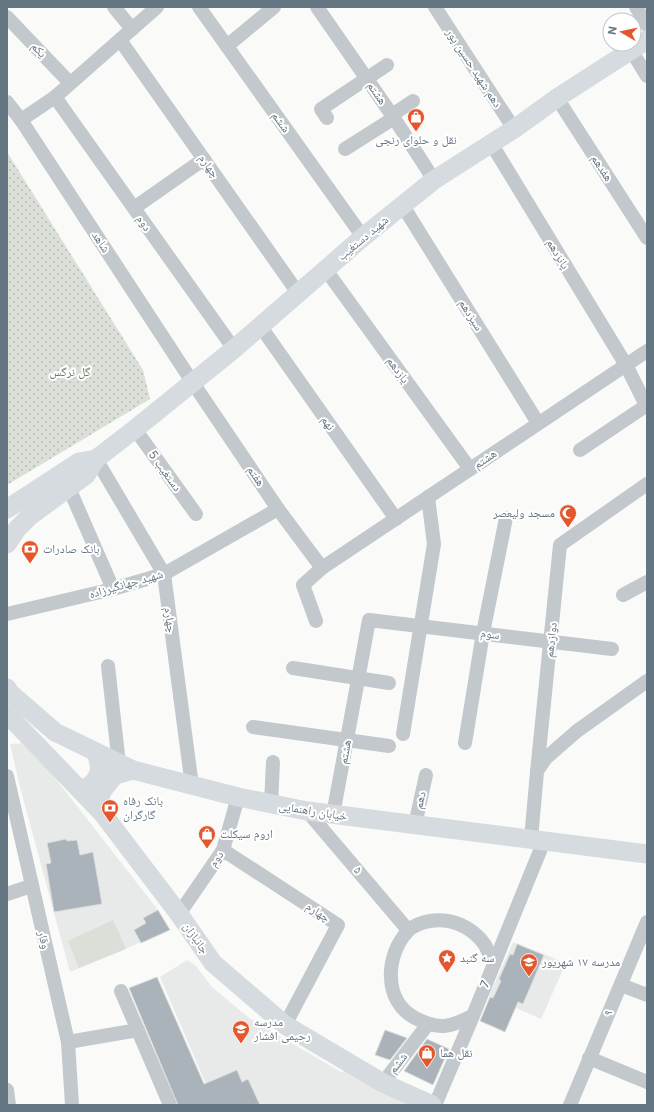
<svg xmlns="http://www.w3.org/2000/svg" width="654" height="1112" viewBox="0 0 654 1112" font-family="Inter,'Noto Naskh Arabic',sans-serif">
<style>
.built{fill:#e8e9e9}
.grass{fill:url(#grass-dots)}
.garden{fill:#dadfd7}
.building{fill:#aab3b9;stroke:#dcdcda}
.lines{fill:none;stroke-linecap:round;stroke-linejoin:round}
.street{stroke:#c3c8cc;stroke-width:14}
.secondary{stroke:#d6dbdf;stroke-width:19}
.labels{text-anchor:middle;stroke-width:4;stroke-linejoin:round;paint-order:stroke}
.street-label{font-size:12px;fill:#657683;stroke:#fff}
.poi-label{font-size:12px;fill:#657683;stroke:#fff;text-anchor:start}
.park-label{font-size:12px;fill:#687a64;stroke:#fff}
</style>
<defs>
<pattern id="grass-dots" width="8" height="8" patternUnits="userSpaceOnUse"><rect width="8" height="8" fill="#dadfd7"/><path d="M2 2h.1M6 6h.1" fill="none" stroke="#b4b9b4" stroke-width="1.8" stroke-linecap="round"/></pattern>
</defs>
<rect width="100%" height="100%" fill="#fafaf8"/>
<!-- built -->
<g class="built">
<polygon points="26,743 45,765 158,910 170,930 70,972 20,787 10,744"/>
<polygon points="513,942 566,963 541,1019 489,996"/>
<polygon points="187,960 196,966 212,987 249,1018 341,1072 348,1070 415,1105 215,1105 160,977"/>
</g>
<!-- grass -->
<polygon class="grass" points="7,152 143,370 150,399 7,485"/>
<!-- garden -->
<polygon class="garden" points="113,920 126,949 79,968 68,941"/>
<!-- building -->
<g class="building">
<polygon points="66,839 67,841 77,840 80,855 93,852 102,904 54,912 46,864 51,863 47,843"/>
<polygon points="158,910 170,930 141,943 134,930 146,923 143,918"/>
<polygon points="517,944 544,955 523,1004 518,1002 505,1032 480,1021 490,997 493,998 501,981 499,979 510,954 513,955"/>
<polygon points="157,977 204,1084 237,1070 242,1082 248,1079 260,1105 178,1105 129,988"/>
<polygon points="385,1030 407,1038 390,1060 375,1055"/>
<polygon points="427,1039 449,1049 433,1085 404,1071"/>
</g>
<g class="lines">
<!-- street -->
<g class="street">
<polyline points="114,7 132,29"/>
<polyline points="199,7 363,237"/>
<polyline points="317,7 394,118 434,180"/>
<polyline points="435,7 514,129"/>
<polyline points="636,7 647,25"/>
<polyline points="7,17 70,83"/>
<polyline points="120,40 298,293"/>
<polyline points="227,46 274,7"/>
<polyline points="631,50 647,76"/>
<polyline points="55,97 234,349"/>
<polyline points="557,98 647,238"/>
<polyline points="7,102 21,120 193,383 278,509 322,568"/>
<polyline points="392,115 413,101"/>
<polyline points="327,118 321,109 387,65"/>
<polyline points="21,120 55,97 157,7"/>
<polyline points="491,143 626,365 647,407"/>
<polyline points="345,149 394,118"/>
<polyline points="403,206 538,423"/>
<polyline points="134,208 204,159"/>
<polyline points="326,270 470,469"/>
<polyline points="261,327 396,519"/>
<polyline points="135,429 196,514"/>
<polyline points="580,450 647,405"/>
<polyline points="96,459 164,574 192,786"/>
<polyline points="69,488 113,589"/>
<polyline points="623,595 647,582"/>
<polyline points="7,614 113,589 164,574 278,509"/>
<polyline points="316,621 303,585 322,568 647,351"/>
<polyline points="108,666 119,764"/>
<polyline points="293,668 389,683"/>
<polyline points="253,727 389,746"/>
<polyline points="403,734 434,544 428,497"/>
<polyline points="465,743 483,633 506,518"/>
<polyline points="537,771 546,758 577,731 647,681"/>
<polyline points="7,776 68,1042 72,1105"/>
<polyline points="271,804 273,762"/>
<polyline points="307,811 408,930"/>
<polyline points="333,815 369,620 612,649"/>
<polyline points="415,825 426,775"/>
<polyline points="531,839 537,772 560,545 647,484"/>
<polyline points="223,850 338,925 285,1025"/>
<polyline points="7,894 31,886"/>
<polyline points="179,914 223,850 238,797"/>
<polyline points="621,985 647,995"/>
<polyline points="121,991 170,1105"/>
<path d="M 472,1016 C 449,1028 439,1030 415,1018 C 383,1001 385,955 408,931 C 412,926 423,922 430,921 C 451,918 472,926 485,945 C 488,951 491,958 494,964"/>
<polyline points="68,1042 138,1030"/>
<polyline points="589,1058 647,1082"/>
<polyline points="383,1083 428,1024"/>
<polyline points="7,1090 9,1105"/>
<polyline points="435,1105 470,1023 544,841"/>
<polyline points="570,1105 647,922"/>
</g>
<!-- secondary -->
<g class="secondary">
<polyline points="7,509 79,462 96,459"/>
<polyline points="7,544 17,529 30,516 86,475 96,459 135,429 234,349 363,237 434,180 514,129 557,98 647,40"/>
<polyline points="7,688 10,693 55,732 133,770 238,797 307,811 647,854"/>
<polyline points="7,714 103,814 179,914 213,963 285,1025 383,1083 432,1105"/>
<path d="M 80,789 L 85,789 C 101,778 102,770 96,752"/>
<polyline points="103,814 99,801 102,791 115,775 133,770"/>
</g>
</g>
<!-- icons -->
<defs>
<g id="shop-pin" transform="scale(0.9)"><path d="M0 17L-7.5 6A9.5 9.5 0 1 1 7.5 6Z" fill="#e4572e" stroke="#fff"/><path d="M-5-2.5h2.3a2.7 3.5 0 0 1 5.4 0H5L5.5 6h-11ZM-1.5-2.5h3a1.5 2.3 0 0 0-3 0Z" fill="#fff"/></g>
<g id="mosque-pin" transform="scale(0.9)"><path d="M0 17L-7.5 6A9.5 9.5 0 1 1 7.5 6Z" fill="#e4572e" stroke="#fff"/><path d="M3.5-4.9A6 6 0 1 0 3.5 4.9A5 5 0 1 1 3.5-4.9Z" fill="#fff"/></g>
<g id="bank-pin" transform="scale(0.9)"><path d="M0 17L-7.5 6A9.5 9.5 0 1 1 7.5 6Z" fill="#e4572e" stroke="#fff"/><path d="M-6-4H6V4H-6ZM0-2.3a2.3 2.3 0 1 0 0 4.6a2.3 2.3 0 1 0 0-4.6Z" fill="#fff"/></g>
<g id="sight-pin" transform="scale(0.9)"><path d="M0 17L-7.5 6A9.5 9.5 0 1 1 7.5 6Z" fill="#e4572e" stroke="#fff"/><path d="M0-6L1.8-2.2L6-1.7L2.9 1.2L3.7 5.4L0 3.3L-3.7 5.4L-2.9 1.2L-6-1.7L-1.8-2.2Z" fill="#fff"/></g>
<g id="school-pin" transform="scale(0.9)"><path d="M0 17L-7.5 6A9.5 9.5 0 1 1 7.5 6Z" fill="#e4572e" stroke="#fff"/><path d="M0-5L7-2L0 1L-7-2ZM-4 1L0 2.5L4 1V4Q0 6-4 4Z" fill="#fff"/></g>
</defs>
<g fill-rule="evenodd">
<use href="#shop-pin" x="416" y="117"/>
<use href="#mosque-pin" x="568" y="513"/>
<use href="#bank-pin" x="30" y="549"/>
<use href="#bank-pin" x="110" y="808"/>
<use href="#shop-pin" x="207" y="834"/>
<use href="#sight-pin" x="447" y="958"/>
<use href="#school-pin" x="529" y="962"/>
<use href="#school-pin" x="241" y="1029"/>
<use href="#shop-pin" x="427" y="1053"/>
</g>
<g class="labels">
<!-- street labels -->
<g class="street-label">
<text transform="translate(39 50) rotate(46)" y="4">یکم</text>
<text transform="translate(474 68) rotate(57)" y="4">دهم شهید حسین پور</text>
<text transform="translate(377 93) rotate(55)" y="4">هشتم</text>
<text transform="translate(281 122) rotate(54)" y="4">ششم</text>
<text transform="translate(209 166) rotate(55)" y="4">چهارم</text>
<text transform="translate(602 168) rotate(57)" y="4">هفدهم</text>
<text transform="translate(144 223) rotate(55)" y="4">دوم</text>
<text transform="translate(363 238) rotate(-40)" y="4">شهید دستغیب</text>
<text transform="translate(101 242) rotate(57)" y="4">شاهد</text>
<text transform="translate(558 254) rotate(59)" y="4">پانزدهم</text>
<text transform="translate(471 315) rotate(58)" y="4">سیزدهم</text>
<text transform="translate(398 370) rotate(54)" y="4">یازدهم</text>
<text transform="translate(328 423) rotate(55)" y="4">نهم</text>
<text transform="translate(485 459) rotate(-34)" y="4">هشتم</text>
<text transform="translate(165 471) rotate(54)" y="4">دستغیب 5</text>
<text transform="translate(256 476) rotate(56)" y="4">هفتم</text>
<text transform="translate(126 584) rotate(-16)" y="4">شهید جهانگیرزاده</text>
<text transform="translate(170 620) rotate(82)" y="4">چهارم</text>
<text transform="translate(490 634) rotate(7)" y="4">سوم</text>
<text transform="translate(551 640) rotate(-84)" y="4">دوازدهم</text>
<text transform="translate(345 752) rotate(-80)" y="4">هشتم</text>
<text transform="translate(420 800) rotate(-77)" y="4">دهم</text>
<text transform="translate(313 811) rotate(9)" y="4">خیابان راهنمایی</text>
<text transform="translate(216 859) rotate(-57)" y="4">دوم</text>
<text transform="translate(358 870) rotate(49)" y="4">۵</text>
<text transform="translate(318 912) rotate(33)" y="4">چهارم</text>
<text transform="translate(196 938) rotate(55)" y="4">جانبازان</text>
<text transform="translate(44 940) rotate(77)" y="4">وقار</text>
<text transform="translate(485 984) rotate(-68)" y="4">7</text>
<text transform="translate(608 1013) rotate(-67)" y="4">۹</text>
<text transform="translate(398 1063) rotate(-52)" y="4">ششم</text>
</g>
<!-- poi labels -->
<g class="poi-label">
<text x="416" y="144" text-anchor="middle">نقل و حلوای رنجی</text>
<text x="555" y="517" text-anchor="end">مسجد ولیعصر</text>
<text x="43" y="553">بانک صادرات</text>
<text x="123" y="805">بانک رفاه<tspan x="123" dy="14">گارگران</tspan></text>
<text x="220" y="838">اروم سیکلت</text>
<text x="460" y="962">سه گنبد</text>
<text x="542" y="966">مدرسه ۱۷ شهریور</text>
<text x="254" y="1026">مدرسه<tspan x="254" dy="14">رحیمی افشار</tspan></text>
<text x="440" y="1057">نقل هما</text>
</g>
<!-- park labels -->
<g class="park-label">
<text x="70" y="376">گل نرگس</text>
</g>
</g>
<!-- border -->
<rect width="654" height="1112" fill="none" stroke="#657683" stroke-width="16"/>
<!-- north arrow -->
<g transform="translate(622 32) rotate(279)"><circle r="19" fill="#ffffff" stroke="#c1c8cd"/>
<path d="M0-3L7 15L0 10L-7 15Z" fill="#e4572e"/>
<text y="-6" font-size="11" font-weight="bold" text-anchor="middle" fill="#657683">N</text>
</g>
</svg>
